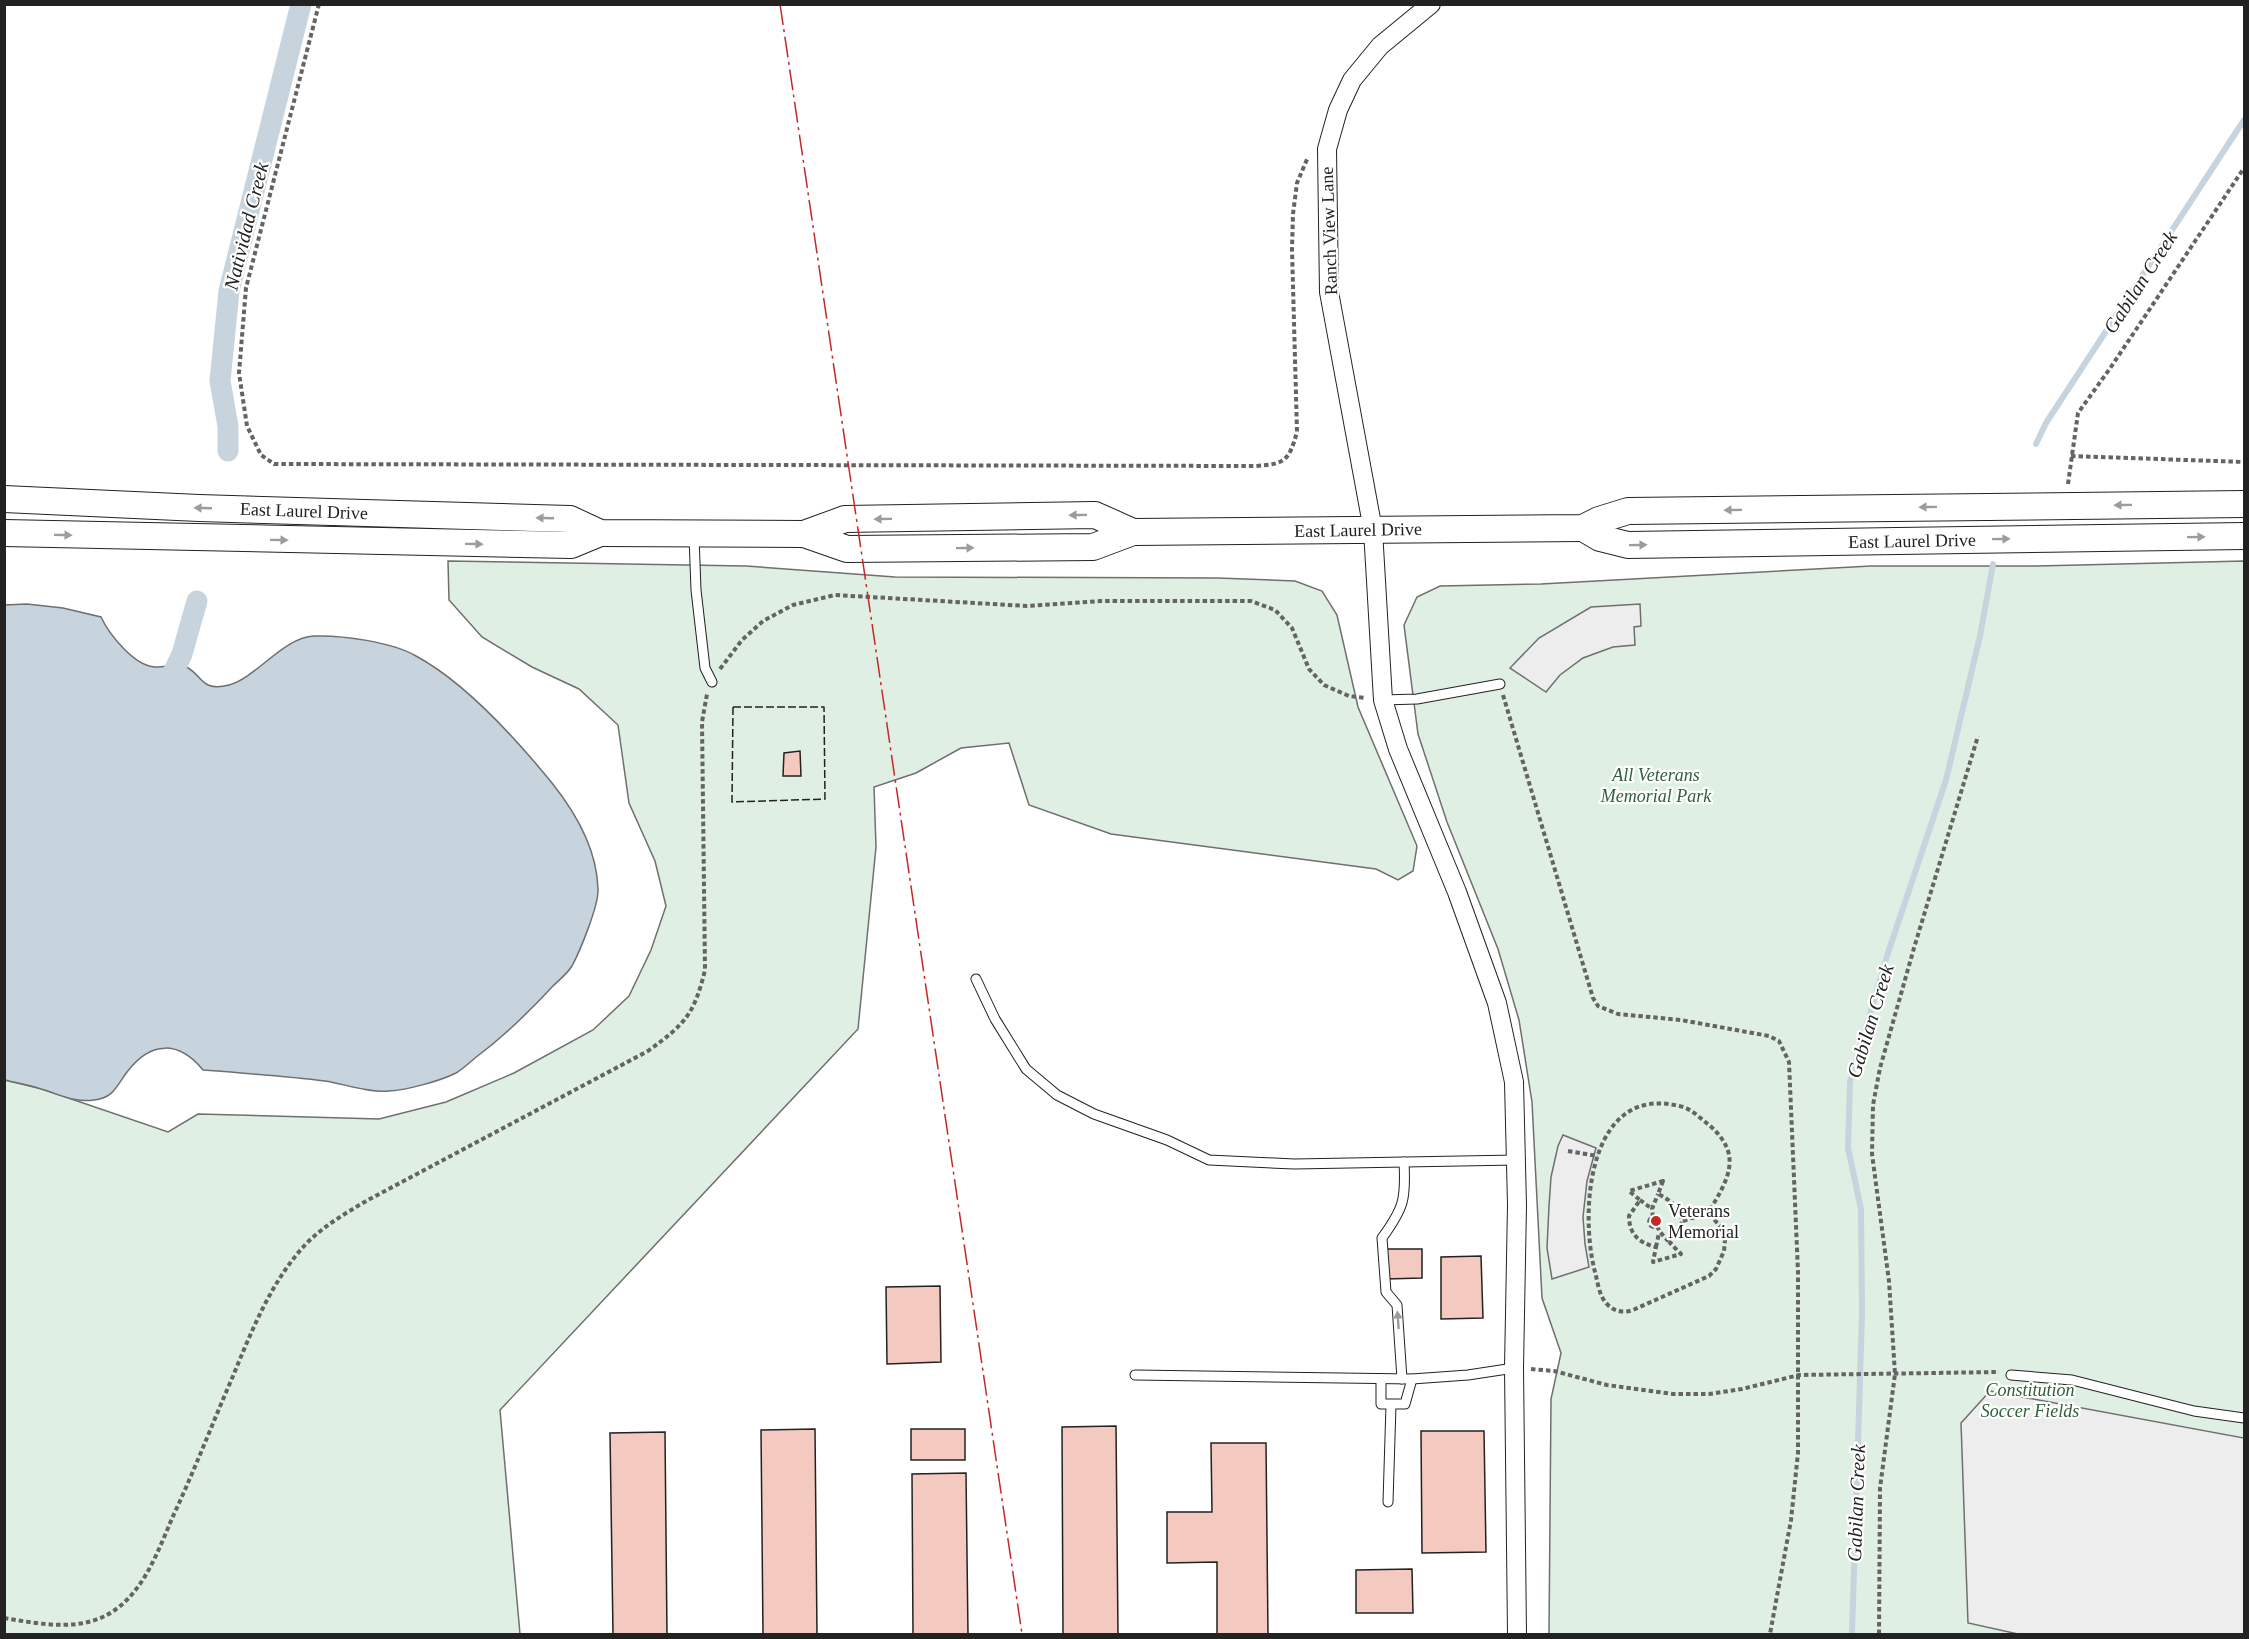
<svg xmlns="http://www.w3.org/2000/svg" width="2249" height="1639" viewBox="0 0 2249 1639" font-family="Georgia,serif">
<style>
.green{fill:#e0efe3;stroke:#6f6f6f;stroke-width:1.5}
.parking{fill:#ededed;stroke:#6f6f6f;stroke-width:1.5}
.water{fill:#c7d3dd;stroke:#6f6f6f;stroke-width:1.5}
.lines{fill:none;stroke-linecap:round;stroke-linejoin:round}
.stream{stroke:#c7d3dd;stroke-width:6}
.canal{stroke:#c7d3dd;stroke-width:21}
.building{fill:#f3c9c0;stroke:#222;stroke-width:1.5}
.service-casing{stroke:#222;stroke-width:11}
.minor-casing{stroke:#222;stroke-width:20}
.secondary-casing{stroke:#222;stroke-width:28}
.path{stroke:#646464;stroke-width:4;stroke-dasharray:4.5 3;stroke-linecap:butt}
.service{stroke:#fff;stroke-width:9}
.minor{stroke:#fff;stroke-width:18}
.secondary{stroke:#fff;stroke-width:26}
.fence{stroke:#222;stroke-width:1.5;stroke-dasharray:8 3;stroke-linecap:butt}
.power{stroke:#c62828;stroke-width:1.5;stroke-dasharray:21 4.5 3 4.5;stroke-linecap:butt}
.oneway{fill:#9c9c9c}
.poi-dot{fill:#c62828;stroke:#fff;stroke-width:2}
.labels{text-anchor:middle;stroke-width:4.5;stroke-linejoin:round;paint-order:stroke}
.street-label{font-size:18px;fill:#222;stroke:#fff}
.park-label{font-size:18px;font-style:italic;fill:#2f5e38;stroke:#fff}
.poi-label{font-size:18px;fill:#222;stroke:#fff;text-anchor:start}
.water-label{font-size:20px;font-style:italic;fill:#222;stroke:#fff}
</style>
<rect width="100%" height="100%" fill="#fff"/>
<!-- green -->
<g class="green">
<polygon points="448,561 746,566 895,577 1218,578 1295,581 1322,591 1337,615 1358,707 1417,846 1413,871 1398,880 1376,869 1111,834 1029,805 1009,743 961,748 916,773 874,787 876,847 858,1029 500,1410 520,1634 5,1634 5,1080 42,1089 168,1132 198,1114 379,1119 446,1102 514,1073 593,1030 629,996 651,950 666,906 655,861 629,803 618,725 579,689 532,667 482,637 449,600"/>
<polygon points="2244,561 2244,1634 1549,1634 1551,1399 1561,1353 1542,1298 1532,1102 1519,1020 1498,949 1447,822 1418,734 1404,625 1417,597 1440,586 1541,584 1871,566 2037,566"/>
</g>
<!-- parking -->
<g class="parking">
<polygon points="1640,604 1641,626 1634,627 1635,645 1613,647 1583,658 1560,675 1546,692 1510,668 1539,638 1591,607"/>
<polygon points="1563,1135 1596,1148 1587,1181 1583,1217 1585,1244 1589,1267 1552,1279 1547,1248 1549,1206 1551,1177 1558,1146"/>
<polygon points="1990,1391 2244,1438 2244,1634 2018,1634 1968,1623 1961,1423"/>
</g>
<!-- water -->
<path class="water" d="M 27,604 L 63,608 L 101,617 C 109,634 134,666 155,667 C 165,668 174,663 184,666 C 202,672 199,693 229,685 C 257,677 284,637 314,636 C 342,635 392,642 416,656 C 466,683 517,740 552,783 C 576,813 597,850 598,889 C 599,905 580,951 572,966 C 567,974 559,980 552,987 C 528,1013 503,1037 475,1058 C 469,1063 463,1069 456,1073 C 440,1081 407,1090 389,1091 C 370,1093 344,1084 325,1081 C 285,1076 244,1073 203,1070 C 179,1041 151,1040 127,1072 C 117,1085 114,1098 94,1100 C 74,1103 59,1094 41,1089 C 29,1085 17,1083 5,1080 L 4,605 Z"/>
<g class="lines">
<!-- stream -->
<g class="stream">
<polyline points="2036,444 2046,423 2244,120"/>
<polyline points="1852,1634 1862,1314 1861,1209 1848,1148 1850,1082 1887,956 1946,780 1980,636 1993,564"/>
</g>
<!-- canal -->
<g class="canal">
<polyline points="228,451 228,426 220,381 229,291 301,4"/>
<polyline points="157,686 172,675 182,654 197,601"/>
</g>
</g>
<!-- building -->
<g class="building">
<polygon points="800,751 801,776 783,776 784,753"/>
<polygon points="1386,1249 1422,1249 1422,1278 1386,1279"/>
<polygon points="1481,1256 1483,1318 1441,1319 1441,1257"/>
<polygon points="940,1286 941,1362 887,1364 886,1287"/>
<polygon points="1116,1426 1118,1634 1063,1634 1062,1427"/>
<polygon points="815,1429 817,1634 763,1634 761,1430"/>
<rect x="911" y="1429" width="54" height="31"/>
<polygon points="1421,1431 1484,1431 1486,1552 1422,1553"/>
<polygon points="665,1432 667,1634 613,1634 610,1433"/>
<polygon points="1211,1443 1266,1443 1268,1634 1217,1634 1217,1562 1167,1563 1167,1512 1212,1512"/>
<polygon points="966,1473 968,1634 913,1634 912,1474"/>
<polygon points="1412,1569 1413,1613 1356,1613 1356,1570"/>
</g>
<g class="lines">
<!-- service casing -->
<g class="service-casing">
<g id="service">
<polyline points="694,536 696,590 705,668 712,682"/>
<polyline points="1383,700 1417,699 1500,684"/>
<polyline points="976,979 995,1019 1026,1069 1057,1095 1094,1114 1167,1140 1209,1160 1294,1164 1516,1160"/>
<polyline points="1135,1375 1412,1379 1468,1375 1514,1368"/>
<polyline points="2011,1375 2072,1380 2194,1411 2244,1418"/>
<polyline points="1381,1379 1381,1404 1405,1404 1412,1379"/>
<path d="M 1402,1379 L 1397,1305 L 1386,1292 L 1382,1238 C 1404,1208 1406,1199 1404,1162"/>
<polyline points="1388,1502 1391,1405"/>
</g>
</g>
<!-- minor casing -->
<g class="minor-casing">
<polyline id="minor" points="1431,4 1380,46 1352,80 1338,110 1327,149 1329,292 1373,530 1383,700 1398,749 1457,892 1497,1003 1514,1082 1517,1205 1514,1368 1517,1634"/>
</g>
<!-- secondary casing -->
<g class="secondary-casing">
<g id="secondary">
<polyline points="4,499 199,508 570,519 600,533 804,534 847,549 1093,547 1133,532 1583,528 1599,520 1628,511 2244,504"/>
<polyline points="1583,528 1600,538 1628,545 2244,536"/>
<polyline points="4,533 571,545 600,533"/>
<polyline points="804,534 845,519 1095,515 1133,532"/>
</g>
</g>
<!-- path -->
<g class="path">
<path d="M 319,4 L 246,288 L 239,373 L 247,426 L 261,455 L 274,464 L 1256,466 C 1286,464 1289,460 1297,432 L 1292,249 L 1293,214 L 1297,183 L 1308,157"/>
<polyline points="2071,456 2244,462"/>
<polyline points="2068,484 2078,413 2111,367 2244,168"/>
<polyline points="720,669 742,640 763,621 793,605 835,595 1027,606 1101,601 1251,601 1275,610 1292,628 1309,669 1324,685 1349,696 1365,698"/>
<polyline points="1503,695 1593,998 1598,1006 1618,1014 1681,1020 1769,1036 1779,1041 1789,1062 1798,1272 1798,1453 1791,1520 1770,1634"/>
<polyline points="1568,1151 1598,1156"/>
<path d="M 1663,1181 L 1658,1194 C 1682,1206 1691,1221 1670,1243 L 1681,1254 L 1653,1262 L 1656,1247 C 1639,1243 1629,1234 1629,1216 L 1640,1200 L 1629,1191 Z"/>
<polyline points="1640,1200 1652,1209"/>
<circle cx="1654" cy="1222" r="5"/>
<polyline points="1653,1217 1652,1209 1658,1194"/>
<path d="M 1683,1221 L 1708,1213 C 1728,1180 1744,1155 1709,1125 C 1701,1119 1693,1110 1683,1107 C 1588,1080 1579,1211 1595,1272 C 1598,1283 1599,1297 1608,1305 C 1615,1312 1624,1313 1633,1310 L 1709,1276 L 1716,1269 L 1724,1251 L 1725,1240 L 1722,1228 L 1708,1213"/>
<polyline points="1657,1226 1660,1232 1670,1243"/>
<polyline points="1656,1247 1659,1233"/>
<polyline points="1531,1369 1554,1371 1607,1385 1673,1394 1709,1394 1742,1389 1799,1375 1999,1372"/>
<path d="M 4,1618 C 41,1624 82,1633 115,1610 C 146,1588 159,1548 174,1514 C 195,1469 213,1422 233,1376 C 252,1330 271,1282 305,1245 C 323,1226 346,1213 368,1200 L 648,1051 C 685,1024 694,1015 705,970 L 702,722 L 707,694"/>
<polyline points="1879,1634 1880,1488 1895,1374 1889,1281 1872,1154 1873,1105 1880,1068 1914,948 1978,736"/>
</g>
<!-- service -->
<use href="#service" class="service"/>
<!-- minor -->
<use href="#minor" class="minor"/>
<!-- secondary -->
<use href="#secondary" class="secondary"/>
<!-- fence -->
<polygon class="fence" points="733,707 824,707 825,799 732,802"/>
<!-- power -->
<polyline class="power" points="780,4 1022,1634"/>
</g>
<!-- one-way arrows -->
<defs><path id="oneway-solid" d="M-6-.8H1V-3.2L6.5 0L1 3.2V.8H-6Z" transform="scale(1.5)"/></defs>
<g class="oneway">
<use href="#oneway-solid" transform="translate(2123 505) rotate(179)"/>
<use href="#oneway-solid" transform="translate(1928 507) rotate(179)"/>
<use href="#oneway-solid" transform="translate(203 508) rotate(-178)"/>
<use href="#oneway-solid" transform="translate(1733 510) rotate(179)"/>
<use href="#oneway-solid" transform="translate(1078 515) rotate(179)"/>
<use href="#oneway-solid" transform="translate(545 518) rotate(-178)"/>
<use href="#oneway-solid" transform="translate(883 519) rotate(179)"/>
<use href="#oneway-solid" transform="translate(63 535) rotate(1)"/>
<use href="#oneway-solid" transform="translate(2196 537) rotate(-1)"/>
<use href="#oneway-solid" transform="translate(2001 539) rotate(-1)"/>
<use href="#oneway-solid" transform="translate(279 540) rotate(1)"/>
<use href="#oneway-solid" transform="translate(474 544) rotate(1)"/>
<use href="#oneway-solid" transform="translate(1638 545) rotate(-1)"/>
<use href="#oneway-solid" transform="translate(965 548) rotate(-1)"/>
<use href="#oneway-solid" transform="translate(1398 1320) rotate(-94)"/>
</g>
<!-- markers -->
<circle class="poi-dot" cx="1656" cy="1221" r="6"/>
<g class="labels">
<!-- street labels -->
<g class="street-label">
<text transform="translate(1329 231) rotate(-92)" y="6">Ranch View Lane</text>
<text transform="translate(304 511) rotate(2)" y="6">East Laurel Drive</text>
<text transform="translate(1358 530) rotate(-1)" y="6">East Laurel Drive</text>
<text transform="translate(1912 541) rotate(-1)" y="6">East Laurel Drive</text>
</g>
<!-- park labels -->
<g class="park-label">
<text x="1656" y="781">All Veterans<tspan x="1656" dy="21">Memorial Park</tspan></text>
<text x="2030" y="1396">Constitution<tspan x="2030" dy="21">Soccer Fields</tspan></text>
</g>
<!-- poi labels -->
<g class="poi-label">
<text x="1668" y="1217">Veterans<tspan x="1668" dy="21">Memorial</tspan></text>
</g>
<!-- water labels -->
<g class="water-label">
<text transform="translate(246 226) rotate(-76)" y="7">Natividad Creek</text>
<text transform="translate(2140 282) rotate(-57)" y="7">Gabilan Creek</text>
<text transform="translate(1870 1021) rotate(-73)" y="7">Gabilan Creek</text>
<text transform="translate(1856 1503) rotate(-88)" y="7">Gabilan Creek</text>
</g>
</g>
<!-- border -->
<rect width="2249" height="1639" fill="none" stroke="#222222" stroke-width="12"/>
</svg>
